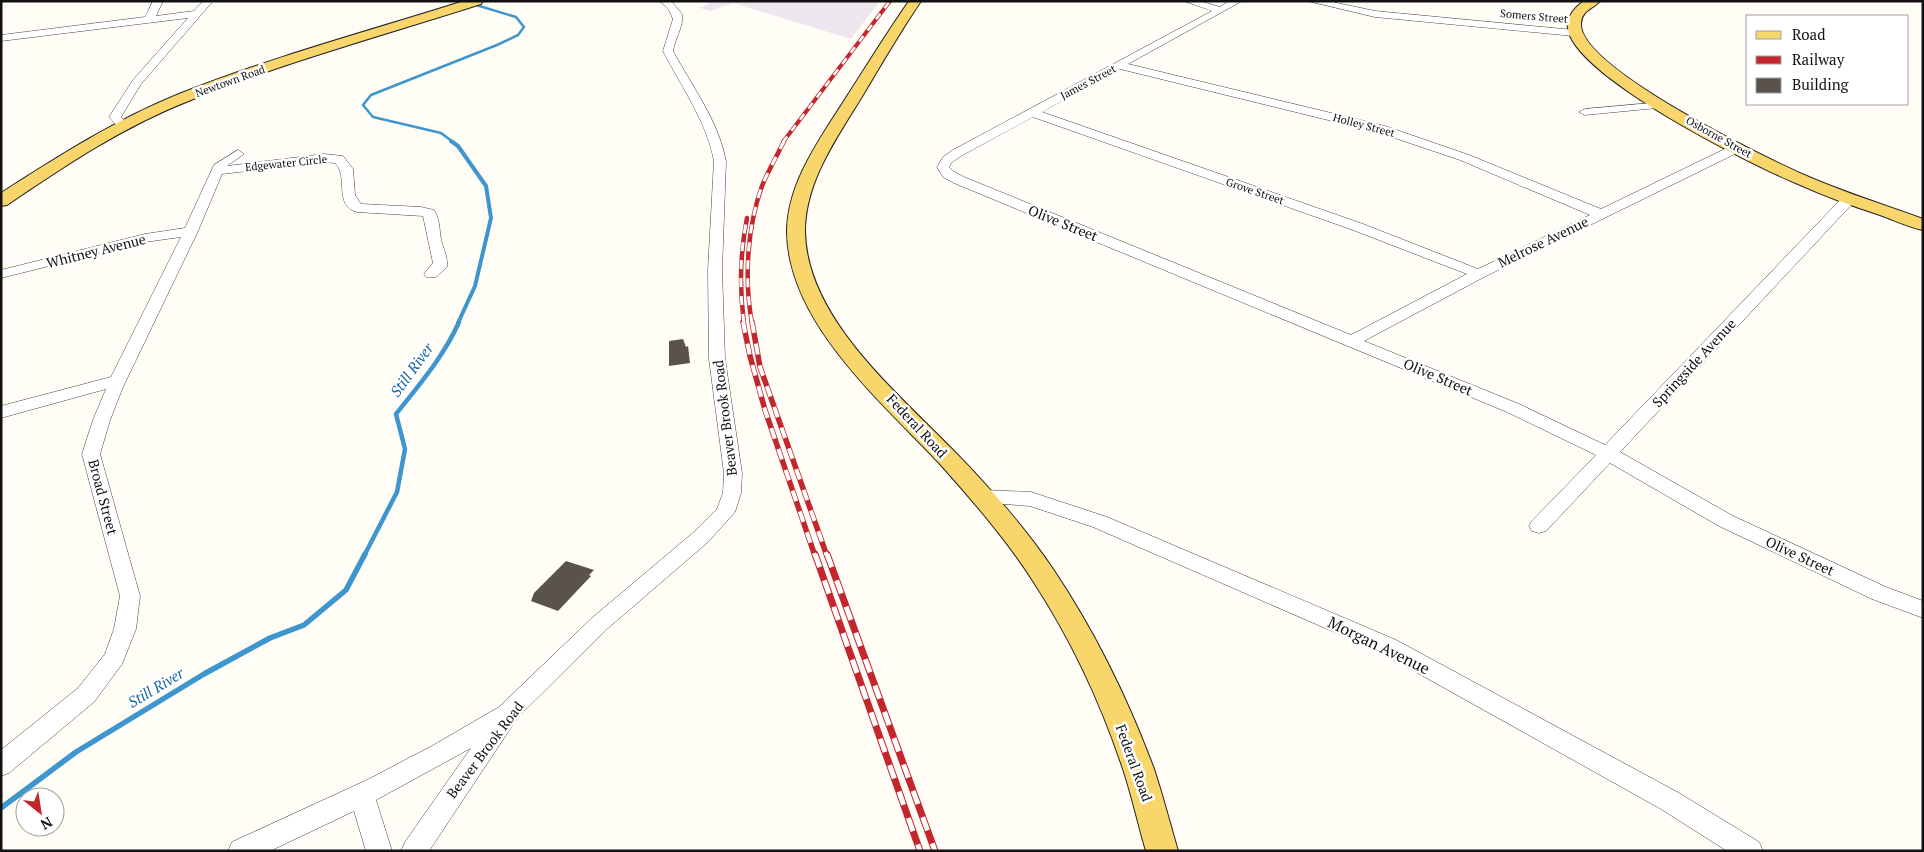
<svg xmlns="http://www.w3.org/2000/svg" width="1924" height="852" viewBox="0 0 1924 852" font-family="'PT Serif',serif">
<style>
.industrial{fill:#eee6ef}
.lines{fill:none;stroke-linecap:round;stroke-linejoin:round}
.stream-far3{stroke:#3f96cf;stroke-width:2.5}
.stream-far2{stroke:#3f96cf;stroke-width:4}
.stream-far1{stroke:#3f96cf;stroke-width:4.5}
.stream{stroke:#3f96cf;stroke-width:5.5}
.building{fill:#5a524d}
.minor-casing{stroke:#444;stroke-width:1}
.major-casing{stroke:#222;stroke-width:2}
.minor{fill:#fff;fill-rule:evenodd}
.major{fill:#f9d66b;fill-rule:evenodd}
.rail-far3-casing{stroke:#c4262e;stroke-width:4}
.rail-far2-casing{stroke:#c4262e;stroke-width:4.5}
.rail-far1-casing{stroke:#c4262e;stroke-width:5.5}
.rail-casing{stroke:#c4262e;stroke-width:7}
.rail-far3{stroke:#fff;stroke-width:2.5;stroke-dasharray:7;stroke-linecap:butt}
.rail-far2{stroke:#fff;stroke-width:3;stroke-dasharray:9;stroke-linecap:butt}
.rail-far1{stroke:#fff;stroke-width:4;stroke-dasharray:11;stroke-linecap:butt}
.rail{stroke:#fff;stroke-width:5;stroke-dasharray:14;stroke-linecap:butt}
.labels{text-anchor:middle;stroke-width:5;stroke-linejoin:round;paint-order:stroke}
.far-street-label{font-size:11px;fill:#111;stroke:#fff}
.street-label{font-size:14px;fill:#111;stroke:#fff}
.water-label{font-size:15px;font-style:italic;fill:#1768a6;stroke:#fff}
.near-street-label{font-size:16px;fill:#111;stroke:#fff}
</style>
<rect width="100%" height="100%" fill="#fffdf5"/>
<!-- industrial -->
<polygon class="industrial" points="714,1 880,1 851,39 733,3 711,11 700,8"/>
<g class="lines">
<!-- stream-far3 -->
<polyline class="stream-far3" points="453,142 441,133 373,117 363,105 371,95 497,45 518,35 524,27 516,17 463,1"/>
<!-- stream-far2 -->
<polyline class="stream-far2" points="451,141 458,146 486,186 491,218 475,286 458,323"/>
<!-- stream-far1 -->
<path class="stream-far1" d="M 364,556 L 397,492 L 405,449 L 396,414 C 419,385 444,356 459,322"/>
<!-- stream -->
<polyline class="stream" points="1,808 76,752 204,674 270,638 304,625 346,590 365,554"/>
</g>
<!-- building -->
<g class="building">
<polygon points="683,339 686,347 688,346 690,363 669,366 669,341"/>
<polygon points="566,561 594,570 589,575 591,576 558,611 531,601 534,593"/>
</g>
<g class="lines">
<!-- minor casing -->
<g class="minor-casing">
<g id="minor">
<polygon points="153,1 163,1 156,16 194,11 203,1 213,1 141,84 121,117 130,126 128,129 120,129 109,117 133,80 188,18 1,41 1,35 145,17"/>
<path d="M 660,1 L 671,1 L 682,14 C 684,26 675,38 673,51 C 693,88 718,120 726,161 L 722,270 L 725,359 L 742,473 L 741,493 L 735,512 L 708,542 L 607,629 L 518,717 L 429,851 L 401,851 L 405,842 L 471,748 L 376,800 L 392,851 L 366,851 L 354,811 L 270,851 L 228,851 L 232,842 L 367,780 L 432,746 L 499,707 L 593,617 L 694,532 L 717,509 L 723,493 L 724,473 L 709,359 L 708,270 L 714,161 C 706,120 682,88 663,51 L 673,19 L 669,10 Z"/>
<path d="M 1184,1 L 1200,1 L 1220,7 L 1229,1 L 1242,1 L 1128,64 L 1385,126 L 1469,155 L 1601,209 L 1733,145 L 1741,145 L 1743,148 L 1741,151 L 1484,277 L 1364,341 L 1519,404 L 1605,445 L 1844,196 L 1854,196 L 1856,199 L 1854,202 L 1620,452 L 1733,516 L 1886,587 L 1923,601 L 1923,618 L 1872,599 L 1719,526 L 1610,463 L 1546,531 L 1539,533 L 1532,531 L 1529,526 L 1532,521 L 1596,455 L 1507,412 L 954,183 L 943,177 L 937,167 L 943,157 L 953,150 L 1212,11 ZM 1120,69 L 1377,132 L 1460,160 L 1590,215 L 1478,269 L 1363,224 L 1042,112 ZM 1033,117 L 1353,230 L 1467,274 L 1351,335 L 964,177 L 953,171 L 949,167 L 952,162 L 961,156 Z"/>
<polygon points="1308,1 1328,1 1375,11 1574,30 1579,33 1574,36 1375,17"/>
<polygon points="1663,102 1669,105 1667,107 1585,115 1579,112 1585,109"/>
<path d="M 238,150 L 244,154 L 227,166 L 324,154 L 343,156 L 353,169 L 355,195 L 361,204 L 421,207 L 434,210 C 440,219 439,228 441,239 C 443,249 448,256 447,267 L 436,277 L 426,277 L 424,274 L 433,263 L 423,216 L 357,212 C 333,206 349,176 335,163 L 324,162 L 222,174 L 198,231 L 123,387 L 110,420 L 100,454 L 140,596 L 136,629 L 122,664 L 94,702 L 9,773 L 1,776 L 1,750 L 78,688 L 105,654 L 114,629 L 120,596 L 82,454 L 93,420 L 106,389 L 1,418 L 1,406 L 111,377 L 181,237 L 145,242 L 1,278 L 1,270 L 145,234 L 185,228 L 214,165 Z"/>
<polygon points="984,490 1031,492 1107,517 1396,640 1679,793 1759,842 1763,851 1727,851 1661,809 1380,652 1093,527 1030,506 977,502 975,497 977,492"/>
</g>
</g>
<!-- major casing -->
<g class="major-casing">
<g id="major">
<path d="M 464,1 L 483,1 L 481,4 C 384,35 285,62 191,100 C 124,126 66,165 7,205 L 1,206 L 1,193 C 59,156 115,120 179,94 C 272,57 369,31 464,1 Z"/>
<path d="M 909,1 L 921,1 C 900,32 882,63 863,95 C 838,136 805,181 805,231 C 806,318 897,392 953,450 C 989,487 1024,526 1053,569 C 1094,630 1128,699 1154,769 C 1163,796 1170,824 1178,851 L 1146,851 C 1138,824 1132,796 1123,769 C 1101,703 1071,639 1033,581 C 1006,539 973,501 940,464 C 883,403 788,323 787,232 C 787,181 823,135 849,93 C 869,62 888,31 909,1 Z"/>
<path d="M 1584,1 L 1600,1 C 1593,9 1582,10 1581,23 C 1577,67 1769,160 1809,177 C 1846,193 1885,205 1923,219 L 1923,230 C 1908,227 1894,220 1880,215 C 1852,206 1825,196 1798,184 C 1752,165 1576,77 1568,29 C 1566,17 1575,7 1584,1 Z"/>
</g>
</g>
<!-- minor -->
<use href="#minor" class="minor"/>
<!-- major -->
<use href="#major" class="major"/>
<!-- rail-far3 casing -->
<g class="rail-far3-casing">
<polyline id="rail-far3" points="783,142 890,1"/>
</g>
<!-- rail-far2 casing -->
<g class="rail-far2-casing">
<g id="rail-far2">
<path d="M 744,323 C 739,287 740,254 747,218"/>
<path d="M 752,323 C 744,280 747,228 762,186 C 768,171 777,156 784,141"/>
</g>
</g>
<!-- rail-far1 casing -->
<g class="rail-far1-casing">
<g id="rail-far1">
<polyline points="743,322 750,356 765,410 815,556"/>
<polyline points="752,322 760,367 827,556"/>
</g>
</g>
<!-- rail casing -->
<g class="rail-casing">
<g id="rail">
<polyline points="815,554 920,851"/>
<polyline points="827,554 935,851"/>
</g>
</g>
<!-- rail-far3 -->
<use href="#rail-far3" class="rail-far3"/>
<!-- rail-far2 -->
<use href="#rail-far2" class="rail-far2"/>
<!-- rail-far1 -->
<use href="#rail-far1" class="rail-far1"/>
<!-- rail -->
<use href="#rail" class="rail"/>
</g>
<g class="labels">
<!-- far-street labels -->
<g class="far-street-label">
<text transform="translate(1534 16) rotate(5)" y="4">Somers Street</text>
<text transform="translate(230 81) rotate(-20)" y="4">Newtown Road</text>
<text transform="translate(1088 82) rotate(-28)" y="4">James Street</text>
<text transform="translate(1364 125) rotate(15)" y="4">Holley Street</text>
<text transform="translate(1719 137) rotate(29)" y="4">Osborne Street</text>
<text transform="translate(286 163) rotate(-6)" y="4">Edgewater Circle</text>
<text transform="translate(1255 191) rotate(19)" y="4">Grove Street</text>
</g>
<!-- street labels -->
<g class="street-label">
<text transform="translate(1063 223) rotate(22)" y="5">Olive Street</text>
<text transform="translate(1543 242) rotate(-26)" y="5">Melrose Avenue</text>
<text transform="translate(96 251) rotate(-14)" y="5">Whitney Avenue</text>
<text transform="translate(1694 363) rotate(-47)" y="5">Springside Avenue</text>
<text transform="translate(1438 377) rotate(23)" y="5">Olive Street</text>
<text transform="translate(725 418) rotate(-97)" y="5">Beaver Brook Road</text>
<text transform="translate(917 426) rotate(47)" y="5">Federal Road</text>
<text transform="translate(103 497) rotate(75)" y="5">Broad Street</text>
<text transform="translate(1800 556) rotate(25)" y="5">Olive Street</text>
<text transform="translate(485 750) rotate(-53)" y="5">Beaver Brook Road</text>
<text transform="translate(1134 763) rotate(70)" y="5">Federal Road</text>
</g>
<!-- water labels -->
<g class="water-label">
<text transform="translate(412 370) rotate(-54)" y="5">Still River</text>
<text transform="translate(156 688) rotate(-31)" y="5">Still River</text>
</g>
<!-- near-street labels -->
<g class="near-street-label">
<text transform="translate(1379 645) rotate(26)" y="6">Morgan Avenue</text>
</g>
</g>
<!-- border -->
<rect width="1924" height="852" fill="none" stroke="#111111" stroke-width="5"/>
<!-- legend -->
<rect x="1746" y="15" width="162" height="90" fill="#ffffff" stroke="#a0a0a0"/>
<rect x="1756" y="31" width="25" height="8" fill="#f9d66b" stroke="#a0a0a0"/>
<text x="1792" y="40" font-size="15" fill="#111111">Road</text>
<rect x="1756" y="56" width="25" height="8" fill="#c4262e" stroke="#a0a0a0"/>
<text x="1792" y="65" font-size="15" fill="#111111">Railway</text>
<rect x="1756" y="78" width="25" height="15" fill="#5a524d" stroke="#a0a0a0"/>
<text x="1792" y="90" font-size="15" fill="#111111">Building</text>
<!-- north arrow -->
<g transform="translate(40 812) rotate(150)"><circle r="24" fill="#ffffff" stroke="#a0a0a0"/>
<path d="M0-4L9 19L0 12L-9 19Z" fill="#c4262e"/>
<text y="-8" font-size="14" font-weight="bold" text-anchor="middle" fill="#111111">N</text>
</g>
</svg>
